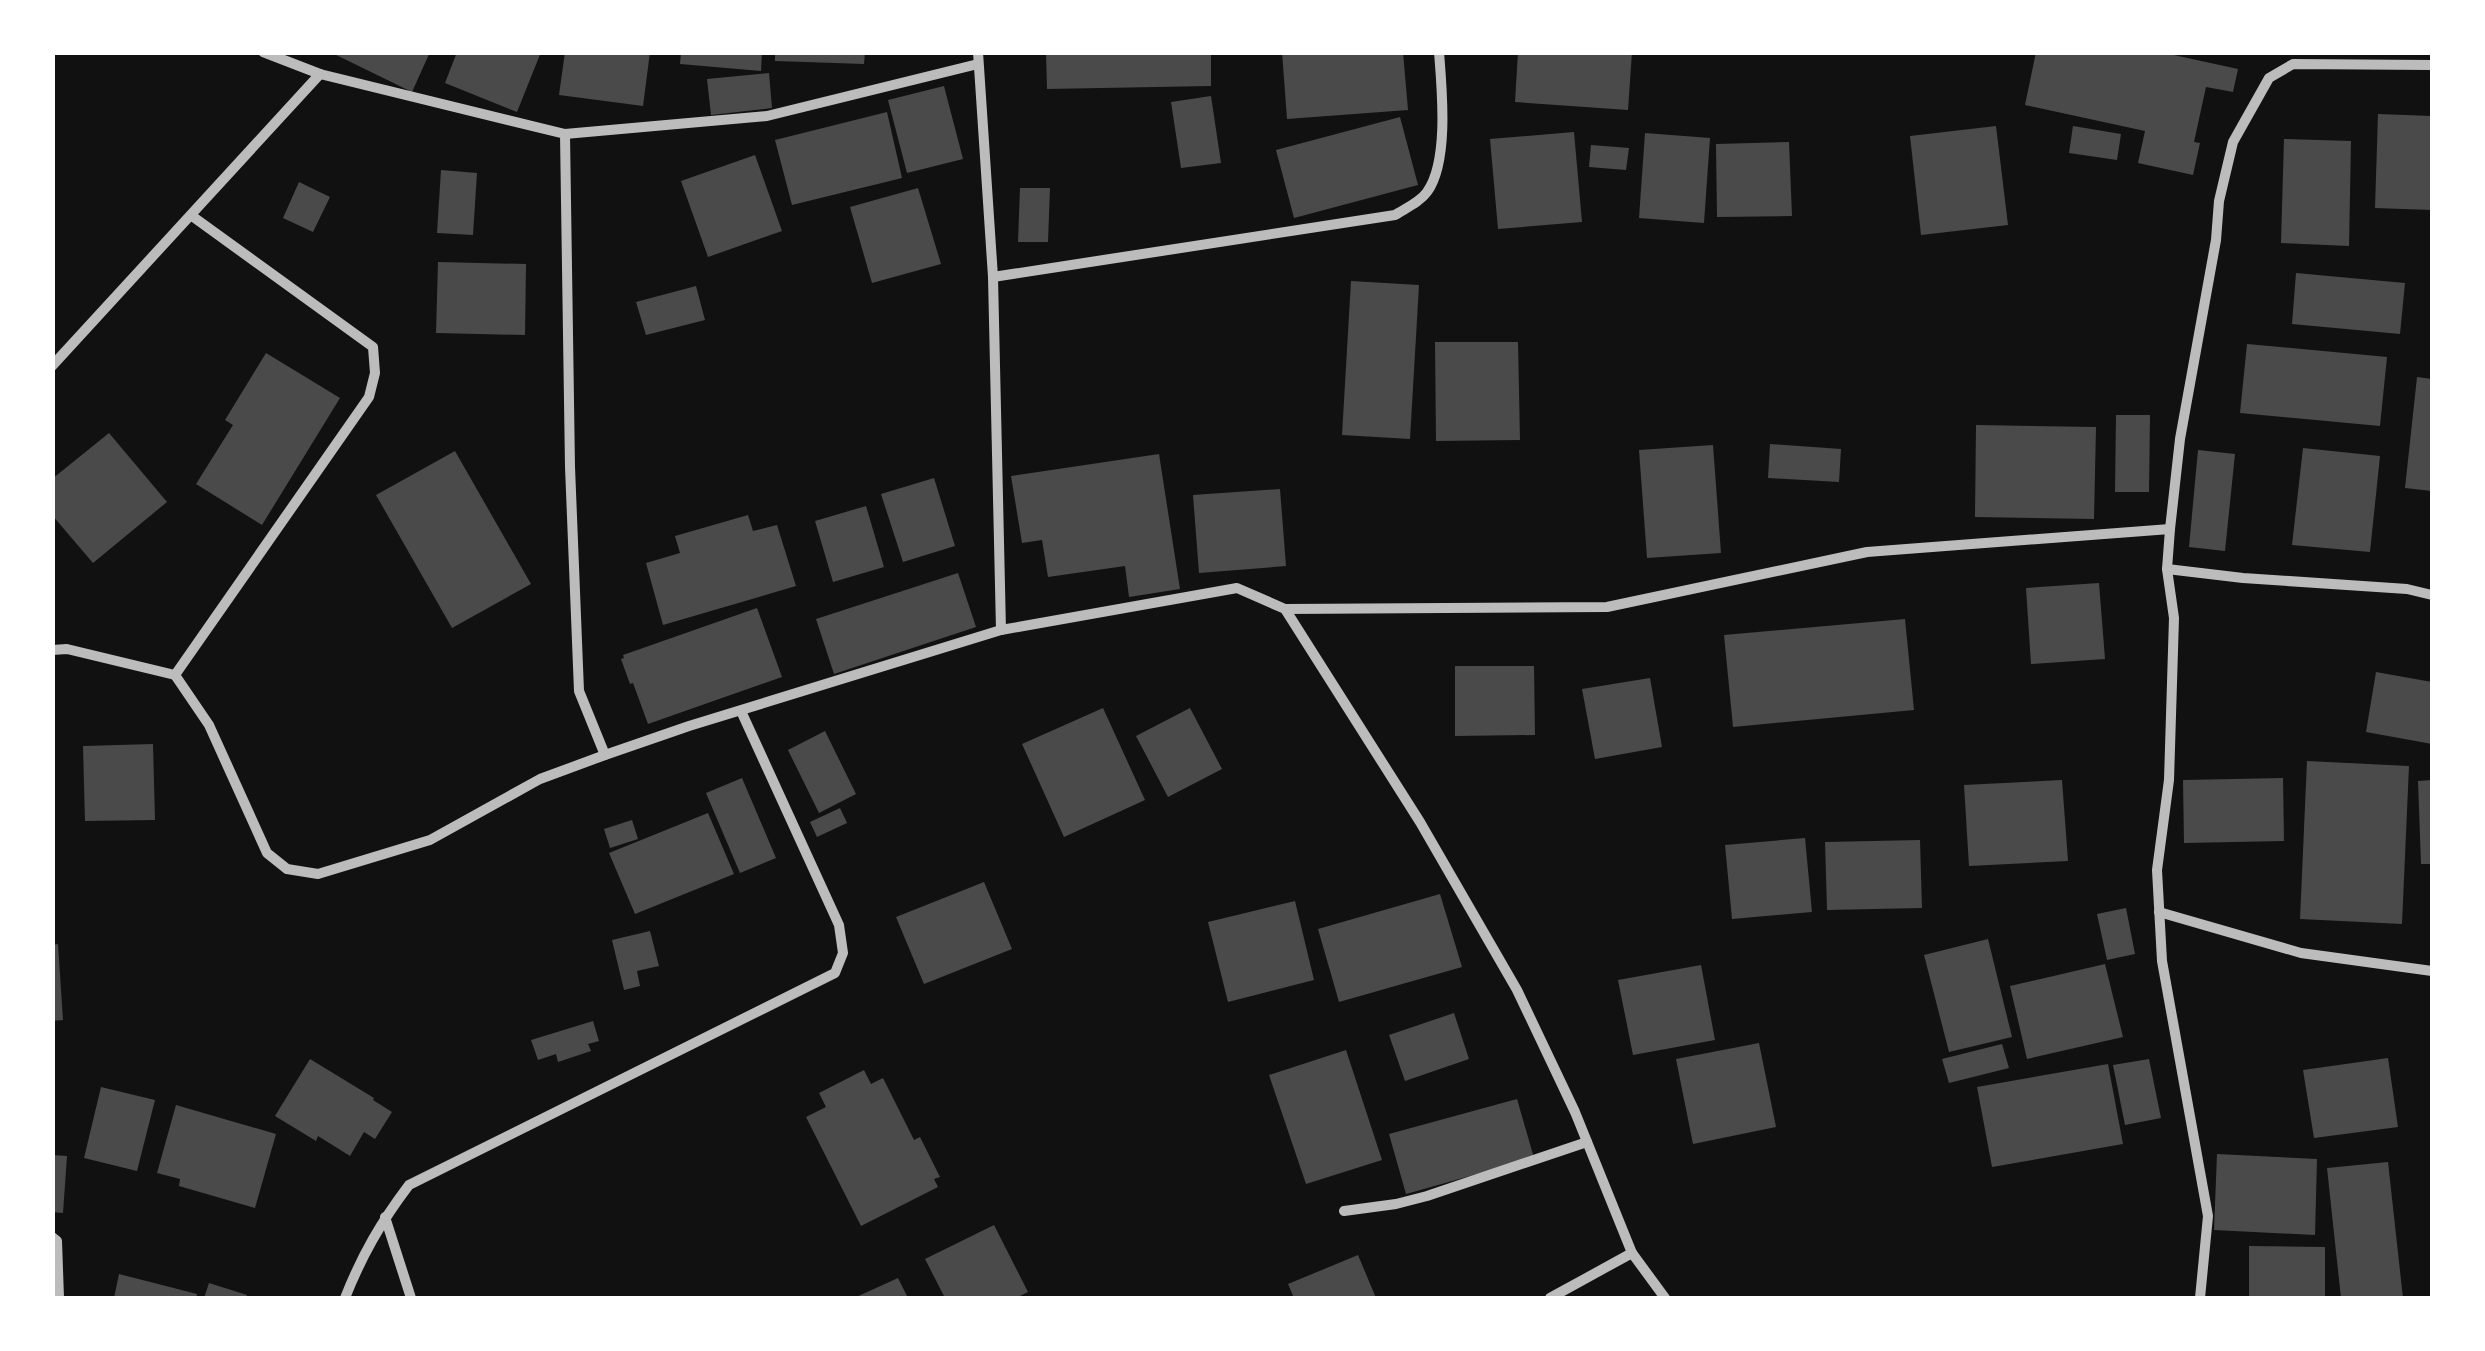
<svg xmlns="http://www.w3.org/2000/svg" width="2485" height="1351" viewBox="0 0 2485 1351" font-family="Signika,sans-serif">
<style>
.building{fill:#4a4a4a}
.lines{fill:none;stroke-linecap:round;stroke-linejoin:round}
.minor{stroke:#bcbcbc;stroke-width:10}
</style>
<rect width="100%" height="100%" fill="#111"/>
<!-- building -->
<g class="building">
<polygon points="330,52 430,52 412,92"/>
<polygon points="457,52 541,52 517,112 445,83"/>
<polygon points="565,52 650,52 643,106 559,95"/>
<polygon points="681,52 762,52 761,71 680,64"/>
<polygon points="775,52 865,52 864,64 775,61"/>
<polygon points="1046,52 1211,52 1211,86 1047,89"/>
<polygon points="1282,52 1403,52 1408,110 1287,119"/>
<polygon points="1518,52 1632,52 1628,110 1515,102"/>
<polygon points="2036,52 2160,52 2238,69 2233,92 2206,87 2194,142 2200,143 2193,175 2138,163 2145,131 2025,105"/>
<polygon points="769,73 772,108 711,115 707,79"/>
<polygon points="944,86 963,159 907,173 888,100"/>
<polygon points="1211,96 1221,163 1181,168 1171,102"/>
<polygon points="887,112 902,178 792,205 775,140"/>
<polygon points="2378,114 2432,116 2432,210 2375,208"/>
<polygon points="1400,117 1418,185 1294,218 1276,150"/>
<polygon points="1996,126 2008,225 1921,235 1910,136"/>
<polygon points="2073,126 2121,134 2117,160 2069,153"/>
<polygon points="1574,132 1582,222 1498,229 1490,139"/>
<polygon points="1645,133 1710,138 1704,223 1639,218"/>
<polygon points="2284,139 2351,141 2349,246 2281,243"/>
<polygon points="1789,142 1792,216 1717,217 1716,144"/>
<polygon points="1591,145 1629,148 1626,170 1589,167"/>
<polygon points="755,155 782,231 708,257 681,181"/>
<polygon points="441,170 477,173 473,235 437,233"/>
<polygon points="299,182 330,197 313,232 283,218"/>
<polygon points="918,188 941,264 872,283 850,207"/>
<polygon points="1020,188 1050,188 1048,242 1018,242"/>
<polygon points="438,262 526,264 525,335 436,333"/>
<polygon points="2296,273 2405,283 2400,334 2292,324"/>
<polygon points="1351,281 1419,285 1410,439 1342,435"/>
<polygon points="696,286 705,320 646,335 636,302"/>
<polygon points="1435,342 1518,342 1520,440 1436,441"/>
<polygon points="2247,344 2387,357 2380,426 2240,413"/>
<polygon points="266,353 340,398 262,525 196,484 233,425 225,420"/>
<polygon points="2417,377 2432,379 2432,491 2405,488"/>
<polygon points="2116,415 2150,415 2149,492 2115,492"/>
<polygon points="1976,425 2096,427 2094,519 1975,517"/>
<polygon points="109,433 167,502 93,563 52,515 52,479"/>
<polygon points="1770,444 1841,449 1839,482 1768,478"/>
<polygon points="1713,445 1721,553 1647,558 1639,450"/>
<polygon points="2303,448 2380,456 2370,552 2292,545"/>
<polygon points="2198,450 2235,454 2225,551 2189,547"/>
<polygon points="455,451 531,584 452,628 376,495"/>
<polygon points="1159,454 1180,589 1129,597 1125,566 1048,577 1042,540 1022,543 1011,476"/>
<polygon points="934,478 955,546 903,562 881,494"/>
<polygon points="1280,489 1286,566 1199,573 1193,495"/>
<polygon points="866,506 884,567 833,582 815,521"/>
<polygon points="748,515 753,531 777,525 796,586 663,625 646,563 680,553 675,536"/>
<polygon points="958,573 976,627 834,674 816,619"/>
<polygon points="2099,583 2105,659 2031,664 2026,588"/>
<polygon points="757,608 782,677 648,724 633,683 630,684 621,659 624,658 623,655"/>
<polygon points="1905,619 1914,710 1733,727 1724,635"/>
<polygon points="1455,666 1534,666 1535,735 1455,736"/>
<polygon points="2376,672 2432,682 2432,744 2366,732"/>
<polygon points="1650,678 1662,747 1595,759 1582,689"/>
<polygon points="1103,708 1145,800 1064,837 1022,744"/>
<polygon points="1190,708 1222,769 1168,797 1136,736"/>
<polygon points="825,731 856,794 819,813 788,750"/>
<polygon points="153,744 155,820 85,821 83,746"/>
<polygon points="2307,761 2409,766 2402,924 2300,919"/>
<polygon points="742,778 776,858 740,873 706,793"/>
<polygon points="2283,778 2284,841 2184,843 2183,780"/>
<polygon points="2062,780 2068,861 1969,866 1964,785"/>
<polygon points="2432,780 2432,864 2421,864 2418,781"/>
<polygon points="840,808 847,823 817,837 810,822"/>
<polygon points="708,813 734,874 635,914 609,853"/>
<polygon points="632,820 638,839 610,848 604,829"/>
<polygon points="1805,838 1812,912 1732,919 1725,845"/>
<polygon points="1920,840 1922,908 1827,910 1825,842"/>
<polygon points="984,882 1012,949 924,984 896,917"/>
<polygon points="1440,894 1462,967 1339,1002 1318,929"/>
<polygon points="1295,901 1314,980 1228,1002 1208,922"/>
<polygon points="2126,908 2135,954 2107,960 2097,914"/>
<polygon points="650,931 659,966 637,971 640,986 624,990 612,940"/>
<polygon points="1988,939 2012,1037 1949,1052 1924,955"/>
<polygon points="58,944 63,1020 52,1021 52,945"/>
<polygon points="2105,964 2123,1037 2027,1059 2010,986"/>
<polygon points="1701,965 1715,1040 1633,1055 1618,980"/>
<polygon points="1454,1013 1469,1059 1405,1081 1389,1035"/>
<polygon points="593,1021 599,1041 588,1044 591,1051 558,1062 556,1054 538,1060 531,1040"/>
<polygon points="1759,1043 1776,1127 1693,1144 1676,1059"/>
<polygon points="2002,1044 2009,1068 1949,1083 1942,1059"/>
<polygon points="1346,1050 1382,1160 1306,1184 1269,1075"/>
<polygon points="2388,1058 2398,1127 2314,1138 2303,1070"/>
<polygon points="310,1059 374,1098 373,1100 392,1112 375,1139 364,1132 350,1156 318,1136 316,1141 275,1116"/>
<polygon points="2149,1059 2161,1118 2125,1125 2113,1065"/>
<polygon points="2108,1064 2123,1144 1992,1167 1977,1087"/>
<polygon points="864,1070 871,1084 883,1078 914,1140 920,1137 940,1177 934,1179 938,1187 861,1226 806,1117 826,1107 819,1093"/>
<polygon points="101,1087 155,1100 137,1171 84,1158"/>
<polygon points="1517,1099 1534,1158 1406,1194 1389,1134"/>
<polygon points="176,1105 276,1134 255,1208 179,1186 180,1179 157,1173"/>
<polygon points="2217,1154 2317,1159 2315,1235 2214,1230"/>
<polygon points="52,1155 67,1156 63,1213 52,1212"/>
<polygon points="2388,1162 2403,1298 2341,1298 2327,1168"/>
<polygon points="994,1225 1028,1292 1016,1298 945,1298 925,1259"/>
<polygon points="2249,1246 2325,1247 2325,1298 2249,1298"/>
<polygon points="1358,1255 1376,1298 1294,1298 1288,1284"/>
<polygon points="119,1274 197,1294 196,1298 114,1298"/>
<polygon points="898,1278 908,1298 854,1298"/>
<polygon points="209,1283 247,1295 246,1298 204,1298"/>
</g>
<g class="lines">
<!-- minor -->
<g class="minor">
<polyline points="263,52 320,74 565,134 767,116 978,64"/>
<polyline points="978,52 993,277 1001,630"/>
<polyline points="565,134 570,467 579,691 605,755 689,726 1001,630 1237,588 1285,609 1420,822 1517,990 1575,1112 1632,1253 1550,1298"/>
<path d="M 993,277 L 1395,215 C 1406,208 1420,202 1427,192 C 1449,162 1442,90 1439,52"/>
<polyline points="52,366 320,74"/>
<polyline points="2167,569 2243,578 2407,589 2432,595"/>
<polyline points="1285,609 1607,607 1867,552 2170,529"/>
<polyline points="52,650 67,649 175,675 369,397 375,373 373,347 192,216"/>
<polyline points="175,675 209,725 267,853 287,869 318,874 430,840 540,779 605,755"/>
<polyline points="2159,912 2301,953 2432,971"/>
<polyline points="1344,1211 1396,1204 1427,1196 1587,1142"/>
<polyline points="385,1217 411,1298"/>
<polyline points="52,1237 57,1241 59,1298"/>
<polyline points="1632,1253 1665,1298"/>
<path d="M 345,1298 C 362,1255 381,1222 409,1185 L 835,973 L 843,953 L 839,925 L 741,711"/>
<polyline points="2200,1298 2208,1216 2162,961 2157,870 2169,780 2174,618 2167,569 2170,529 2180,439 2216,240 2219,201 2233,142 2269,78 2293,64 2432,65"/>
</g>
</g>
<!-- border -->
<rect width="2485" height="1351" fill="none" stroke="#ffffff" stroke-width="110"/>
</svg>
